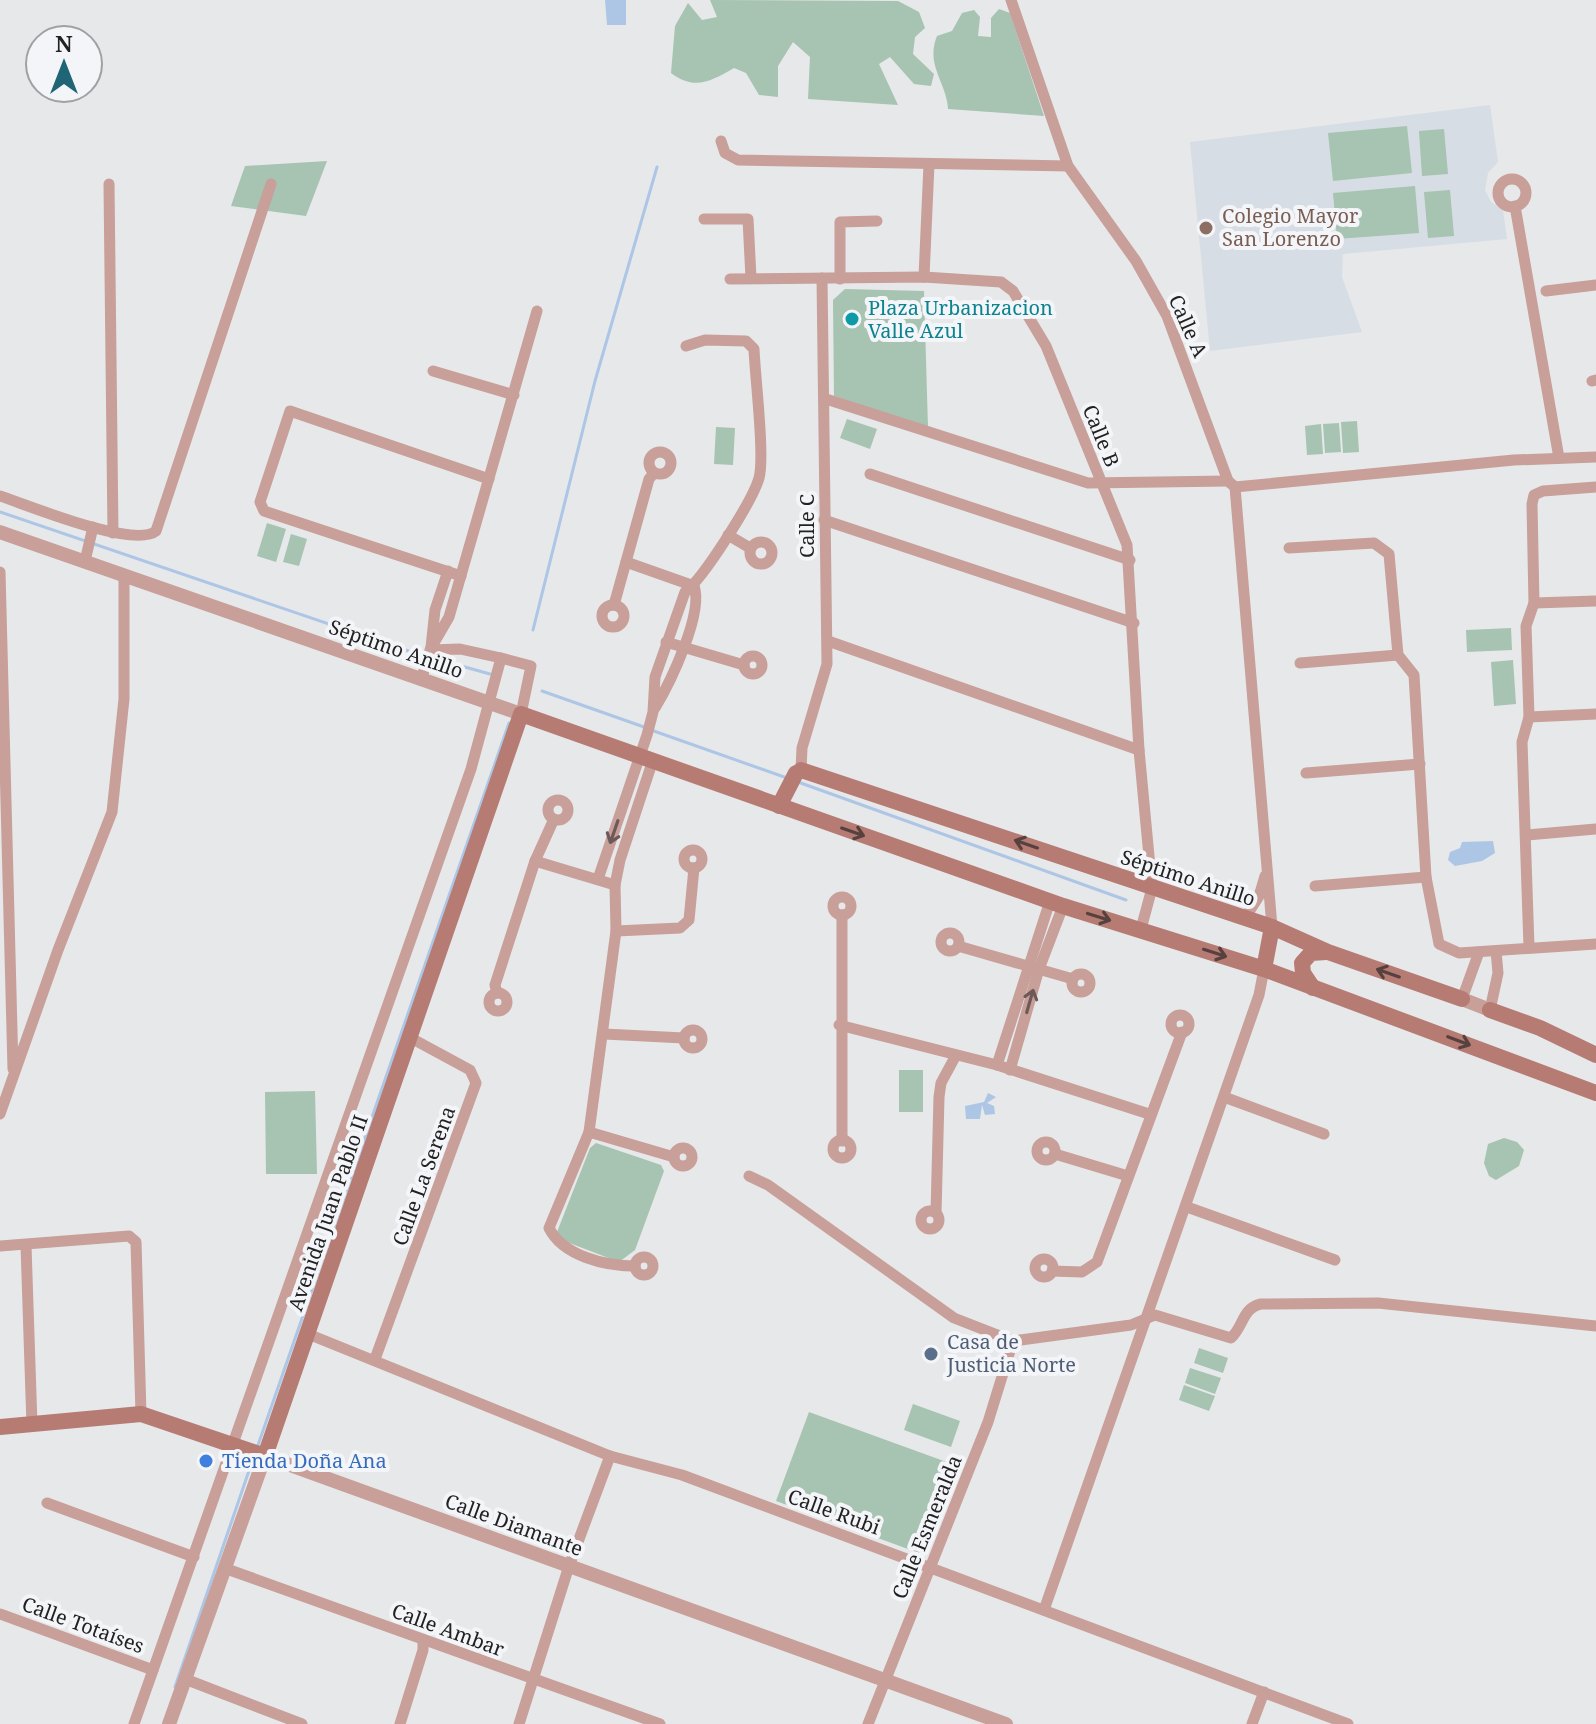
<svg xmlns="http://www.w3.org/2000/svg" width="1596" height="1724" viewBox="0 0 1596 1724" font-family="'Noto Serif',serif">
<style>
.built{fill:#d6dde5}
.green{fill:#a7c3b1}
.water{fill:#adc6e5}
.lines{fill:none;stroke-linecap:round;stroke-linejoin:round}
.stream{stroke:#adc6e5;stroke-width:3}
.minor{stroke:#c89f99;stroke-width:11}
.tertiary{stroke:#c89f99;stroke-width:14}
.secondary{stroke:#b67b72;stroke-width:16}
.oneway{stroke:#6d5a58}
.oneway2{stroke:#56413f}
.education-dot{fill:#8d6e63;stroke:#f4f5f8;stroke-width:3}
.culture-dot{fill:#0f9aa8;stroke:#f4f5f8;stroke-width:3}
.service-dot{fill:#5c6f8a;stroke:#f4f5f8;stroke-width:3}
.shop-dot{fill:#3f7fe0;stroke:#f4f5f8;stroke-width:3}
.labels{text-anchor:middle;stroke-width:8;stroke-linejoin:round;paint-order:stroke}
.education-label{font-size:20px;fill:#785e54;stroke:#f4f5f8;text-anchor:start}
.culture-label{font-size:20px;fill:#0d838f;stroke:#f4f5f8;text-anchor:start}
.street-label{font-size:20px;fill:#222223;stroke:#f4f5f8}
.service-label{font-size:20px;fill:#4e5e75;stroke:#f4f5f8;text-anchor:start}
.shop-label{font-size:20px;fill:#366cbe;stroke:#f4f5f8;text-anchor:start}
</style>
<rect width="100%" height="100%" fill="#e6e8ea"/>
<!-- built -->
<polygon class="built" points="1490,105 1498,162 1488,173 1485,190 1491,202 1503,210 1507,239 1343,254 1342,277 1362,332 1210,351 1190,142"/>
<!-- green -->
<g class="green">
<path d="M 710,0 L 898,1 L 919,12 L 925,28 L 915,37 L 913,54 L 934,74 L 931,86 L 914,84 L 890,57 L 879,64 L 898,105 L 808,99 L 810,57 L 793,42 L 778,66 L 778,97 L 759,95 L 746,73 L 734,68 C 711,81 695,91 671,73 L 675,26 L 688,3 L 702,20 L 717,17 Z"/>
<path d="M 999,9 L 1010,13 L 1044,116 L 948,109 C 947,83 925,65 937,36 L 952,31 L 962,13 L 974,10 L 980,17 L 978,36 L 991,37 L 991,18 Z"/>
<polygon points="1407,126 1412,173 1333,181 1328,133"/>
<polygon points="1444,129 1448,174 1422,176 1419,131"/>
<polygon points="327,161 306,216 231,206 245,166"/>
<polygon points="1415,186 1419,233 1337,239 1333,193"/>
<polygon points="1450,190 1454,236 1428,238 1424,192"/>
<polygon points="845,289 924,291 928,428 834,396 833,300"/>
<polygon points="847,419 877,429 870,449 840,438"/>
<polygon points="1357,421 1359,452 1343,453 1341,422"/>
<polygon points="1339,423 1341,452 1325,453 1323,424"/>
<polygon points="1321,424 1323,454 1307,455 1305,426"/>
<polygon points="716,427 735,428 733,465 714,464"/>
<polygon points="267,523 286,529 276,562 257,556"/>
<polygon points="291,534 307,539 299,566 283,562"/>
<polygon points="1511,628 1512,650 1467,652 1466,630"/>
<polygon points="1513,660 1516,704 1494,706 1491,662"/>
<rect x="899" y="1070" width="24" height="42"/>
<polygon points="315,1091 317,1174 266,1174 265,1092"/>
<polygon points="1504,1138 1517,1142 1524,1150 1519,1166 1496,1180 1489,1176 1484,1163 1488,1144"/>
<polygon points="596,1143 661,1165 664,1171 635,1250 619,1262 559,1239 557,1232 590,1148"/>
<polygon points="1199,1348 1228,1358 1223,1373 1194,1363"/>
<polygon points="1190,1368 1221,1378 1215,1394 1185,1383"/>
<polygon points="1184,1385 1215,1396 1209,1411 1179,1400"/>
<polygon points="913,1404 960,1421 951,1447 904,1430"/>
<polygon points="809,1412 952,1464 919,1553 776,1501"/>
</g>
<!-- water -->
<g class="water">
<polygon points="605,0 626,0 626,25 607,25"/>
<polygon points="1493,841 1495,853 1482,861 1455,866 1448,860 1450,852 1460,848 1462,842"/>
<polygon points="988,1093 996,1097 987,1103 994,1106 995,1114 985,1115 982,1105 980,1119 966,1119 965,1106 984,1102"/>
</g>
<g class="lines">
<!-- stream -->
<g class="stream">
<polyline points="0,512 417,654"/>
<polyline points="533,630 595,381 657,167"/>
<polyline points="440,660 490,674"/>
<polyline points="542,691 644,727"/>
<polyline points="651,730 787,778"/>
<polyline points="798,782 1126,900"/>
<polyline points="257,1448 509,723"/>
<polyline points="175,1687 253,1459"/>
</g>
<!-- minor -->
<g class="minor">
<polyline points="1011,0 1068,166 1136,261 1167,316 1228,481 1235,487 1272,927"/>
<polyline points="721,141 725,153 738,160 1068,166"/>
<circle cx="1512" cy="193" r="14"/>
<polyline points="109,184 113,533"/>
<polyline points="1515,206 1559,458"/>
<polyline points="704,219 748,219 751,278"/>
<polyline points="924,277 929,164"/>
<polyline points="730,279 924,277 1001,282 1013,291 1046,346 1127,545 1139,750 1152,888 1141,929"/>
<polyline points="840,279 840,222 877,221"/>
<polyline points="1546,291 1596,285"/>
<polyline points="433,371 514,395"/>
<polyline points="1592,381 1596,380"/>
<polyline points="826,399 1088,483 1228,481"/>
<circle cx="660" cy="463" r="11"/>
<polyline points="870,474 1130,560"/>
<polyline points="1235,487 1514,460 1596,457"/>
<path d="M 0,496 C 30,506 134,549 156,531 L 271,184"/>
<polyline points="824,520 1134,623"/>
<polyline points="728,535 750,548"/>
<circle cx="761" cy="553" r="11"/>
<polyline points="1289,548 1374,543 1389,554 1398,655 1414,675 1426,877 1439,944 1459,953 1596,944"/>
<polyline points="85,561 93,527"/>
<polyline points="626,562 694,586"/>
<polyline points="0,572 13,1069"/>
<polyline points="461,576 264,511 260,502 290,411 489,479"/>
<polyline points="1534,603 1596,601"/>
<polyline points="614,605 649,479 654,473"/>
<circle cx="613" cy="616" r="11"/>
<polyline points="828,641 1139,750"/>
<polyline points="666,642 744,665"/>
<polyline points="431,647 435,610 448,571"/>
<circle cx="753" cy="665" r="9"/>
<polyline points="501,658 531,666 521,714"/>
<polyline points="1300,663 1398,655"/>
<polyline points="421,680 431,648 449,617 537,311"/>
<path d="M 655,708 C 670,683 704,613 694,586"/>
<polyline points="1529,717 1596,714"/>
<polyline points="801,770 802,748 827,664 822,278"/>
<polyline points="1306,773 1420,764"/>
<circle cx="558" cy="810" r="10"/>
<polyline points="1527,835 1596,829"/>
<circle cx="693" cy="859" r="9"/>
<polyline points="535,861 615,885"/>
<path d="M 598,879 L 647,735 L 653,712 L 655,677 L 685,592 C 703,579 753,500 759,478 C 765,457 755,376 754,349 L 746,341 L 705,340 L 686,346"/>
<polyline points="1315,886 1426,877"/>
<circle cx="842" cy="906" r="9"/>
<polyline points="1245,918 1259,896 1265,876"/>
<polyline points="616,931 680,928 689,920 694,868"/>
<circle cx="950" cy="942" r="9"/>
<polyline points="958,946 1073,979"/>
<polyline points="1529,947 1522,742 1529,717 1526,626 1534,603 1532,504 1534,495 1543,491 1596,487"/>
<circle cx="1081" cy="983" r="9"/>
<polyline points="497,993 495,985 535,861 554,819"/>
<circle cx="498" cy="1002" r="9"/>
<polyline points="1462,999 1479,952"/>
<polyline points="1490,1010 1498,973 1496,951"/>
<circle cx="1180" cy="1024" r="9"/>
<polyline points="839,1025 997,1065 1149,1114"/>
<circle cx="693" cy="1039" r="9"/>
<polyline points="604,1034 684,1038"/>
<polyline points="997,1065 1050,901"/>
<polyline points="1010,1070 1039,969 1063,906"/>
<polyline points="1224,1097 1324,1134"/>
<polyline points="0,1114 58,950 112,812 124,699 124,575"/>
<polyline points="589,1132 674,1157"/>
<circle cx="842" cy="1149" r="9"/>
<polyline points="842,1141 842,915"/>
<circle cx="1046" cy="1151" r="9"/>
<circle cx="683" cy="1157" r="9"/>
<polyline points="1055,1154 1128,1176"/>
<path d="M 749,1176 L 768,1185 L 954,1318 L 1013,1341 L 1131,1325 L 1155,1315 L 1231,1338 C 1244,1326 1242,1308 1261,1304 L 1378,1303 L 1596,1326"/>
<polyline points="1187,1207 1335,1260"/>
<circle cx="930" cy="1220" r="9"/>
<polyline points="936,1213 939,1097 941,1083 955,1057"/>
<polyline points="0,1246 129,1236 136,1242 141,1414"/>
<polyline points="26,1246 32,1425"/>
<circle cx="644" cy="1266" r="9"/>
<circle cx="1044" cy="1268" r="9"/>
<path d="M 635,1266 C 605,1266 563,1256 549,1228 L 589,1132 L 616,931 L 615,885 L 620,860 L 652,763"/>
<polyline points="1052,1271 1082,1272 1097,1262 1182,1032"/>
<polyline points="308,1334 610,1456 682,1475 1348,1724"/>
<polyline points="375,1359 476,1083 470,1070 409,1037"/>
<polyline points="47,1503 194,1557"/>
<polyline points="224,1568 660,1724"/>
<polyline points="1044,1610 1259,995 1264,969"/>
<polyline points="0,1614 153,1670"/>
<polyline points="185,1679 302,1724"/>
<polyline points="134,1724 471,769 501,658 460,649 430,650"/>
<polyline points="400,1724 423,1650 423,1640"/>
<polyline points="519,1724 569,1566 610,1456"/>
<polyline points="868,1724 988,1422 1013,1341"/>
<polyline points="1252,1724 1264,1692"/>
</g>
<!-- tertiary -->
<g class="tertiary">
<polyline points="0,532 521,714"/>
<polyline points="1462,999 1490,1010"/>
<polyline points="169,1724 265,1456 1006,1724"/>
</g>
<!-- secondary -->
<g class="secondary">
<polyline points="801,770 1272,927 1328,952 1462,999"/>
<polyline points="779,806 796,773"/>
<polyline points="1264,969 1272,927"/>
<polyline points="1313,988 1303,973 1302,963 1311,953 1326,952"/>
<polyline points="1490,1010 1540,1028 1596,1055"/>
<polyline points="0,1427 141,1414 265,1456 521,714 1063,906 1264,969 1596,1093"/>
</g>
</g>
<!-- one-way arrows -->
<defs><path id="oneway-shaft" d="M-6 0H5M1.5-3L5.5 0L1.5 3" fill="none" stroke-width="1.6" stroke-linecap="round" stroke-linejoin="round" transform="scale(2)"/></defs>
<g class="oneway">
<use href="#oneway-shaft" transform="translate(614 832) rotate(109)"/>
<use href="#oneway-shaft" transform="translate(1030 1001) rotate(-74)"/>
</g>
<g class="oneway2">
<use href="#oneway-shaft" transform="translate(853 832) rotate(19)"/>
<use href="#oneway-shaft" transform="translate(1026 844) rotate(-161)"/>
<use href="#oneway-shaft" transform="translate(1099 917) rotate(17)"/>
<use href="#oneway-shaft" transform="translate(1215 953) rotate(18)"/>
<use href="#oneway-shaft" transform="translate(1388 973) rotate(-161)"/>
<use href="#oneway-shaft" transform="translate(1459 1041) rotate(21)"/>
</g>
<!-- markers -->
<circle class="education-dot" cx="1206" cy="228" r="8"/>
<circle class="culture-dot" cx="852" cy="319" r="8"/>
<circle class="service-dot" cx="931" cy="1354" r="8"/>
<circle class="shop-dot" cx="206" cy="1461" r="8"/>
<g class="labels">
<!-- education labels -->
<g class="education-label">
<text x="1222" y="223">Colegio Mayor<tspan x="1222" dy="23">San Lorenzo</tspan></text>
</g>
<!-- culture labels -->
<g class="culture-label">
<text x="868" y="315">Plaza Urbanizacion<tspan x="868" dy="23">Valle Azul</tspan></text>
</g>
<!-- street labels -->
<g class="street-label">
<text transform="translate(1188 326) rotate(66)" y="7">Calle A</text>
<text transform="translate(1101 436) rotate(68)" y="7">Calle B</text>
<text transform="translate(807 526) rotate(-90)" y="7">Calle C</text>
<text transform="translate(396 649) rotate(19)" y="7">Séptimo Anillo</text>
<text transform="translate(1188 878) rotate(18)" y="7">Séptimo Anillo</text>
<text transform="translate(424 1176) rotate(-70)" y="7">Calle La Serena</text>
<text transform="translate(328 1213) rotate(-71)" y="7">Avenida Juan Pablo II</text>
<text transform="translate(834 1512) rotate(20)" y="7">Calle Rubi</text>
<text transform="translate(514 1525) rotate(20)" y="7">Calle Diamante</text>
<text transform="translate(927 1527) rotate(-68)" y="7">Calle Esmeralda</text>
<text transform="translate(83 1625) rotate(20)" y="7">Calle Totaíses</text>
<text transform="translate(448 1630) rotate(20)" y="7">Calle Ambar</text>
</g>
<!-- service labels -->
<g class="service-label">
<text x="947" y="1349">Casa de<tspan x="947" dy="23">Justicia Norte</tspan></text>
</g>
<!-- shop labels -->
<g class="shop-label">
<text x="222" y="1468">Tienda Doña Ana</text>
</g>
</g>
<!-- north arrow -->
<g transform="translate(64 64)"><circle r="38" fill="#f4f5f8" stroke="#a0a1a3" stroke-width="2"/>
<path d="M0-6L14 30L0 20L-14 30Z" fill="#206576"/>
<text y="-12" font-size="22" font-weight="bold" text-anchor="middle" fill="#222223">N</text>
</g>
</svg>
